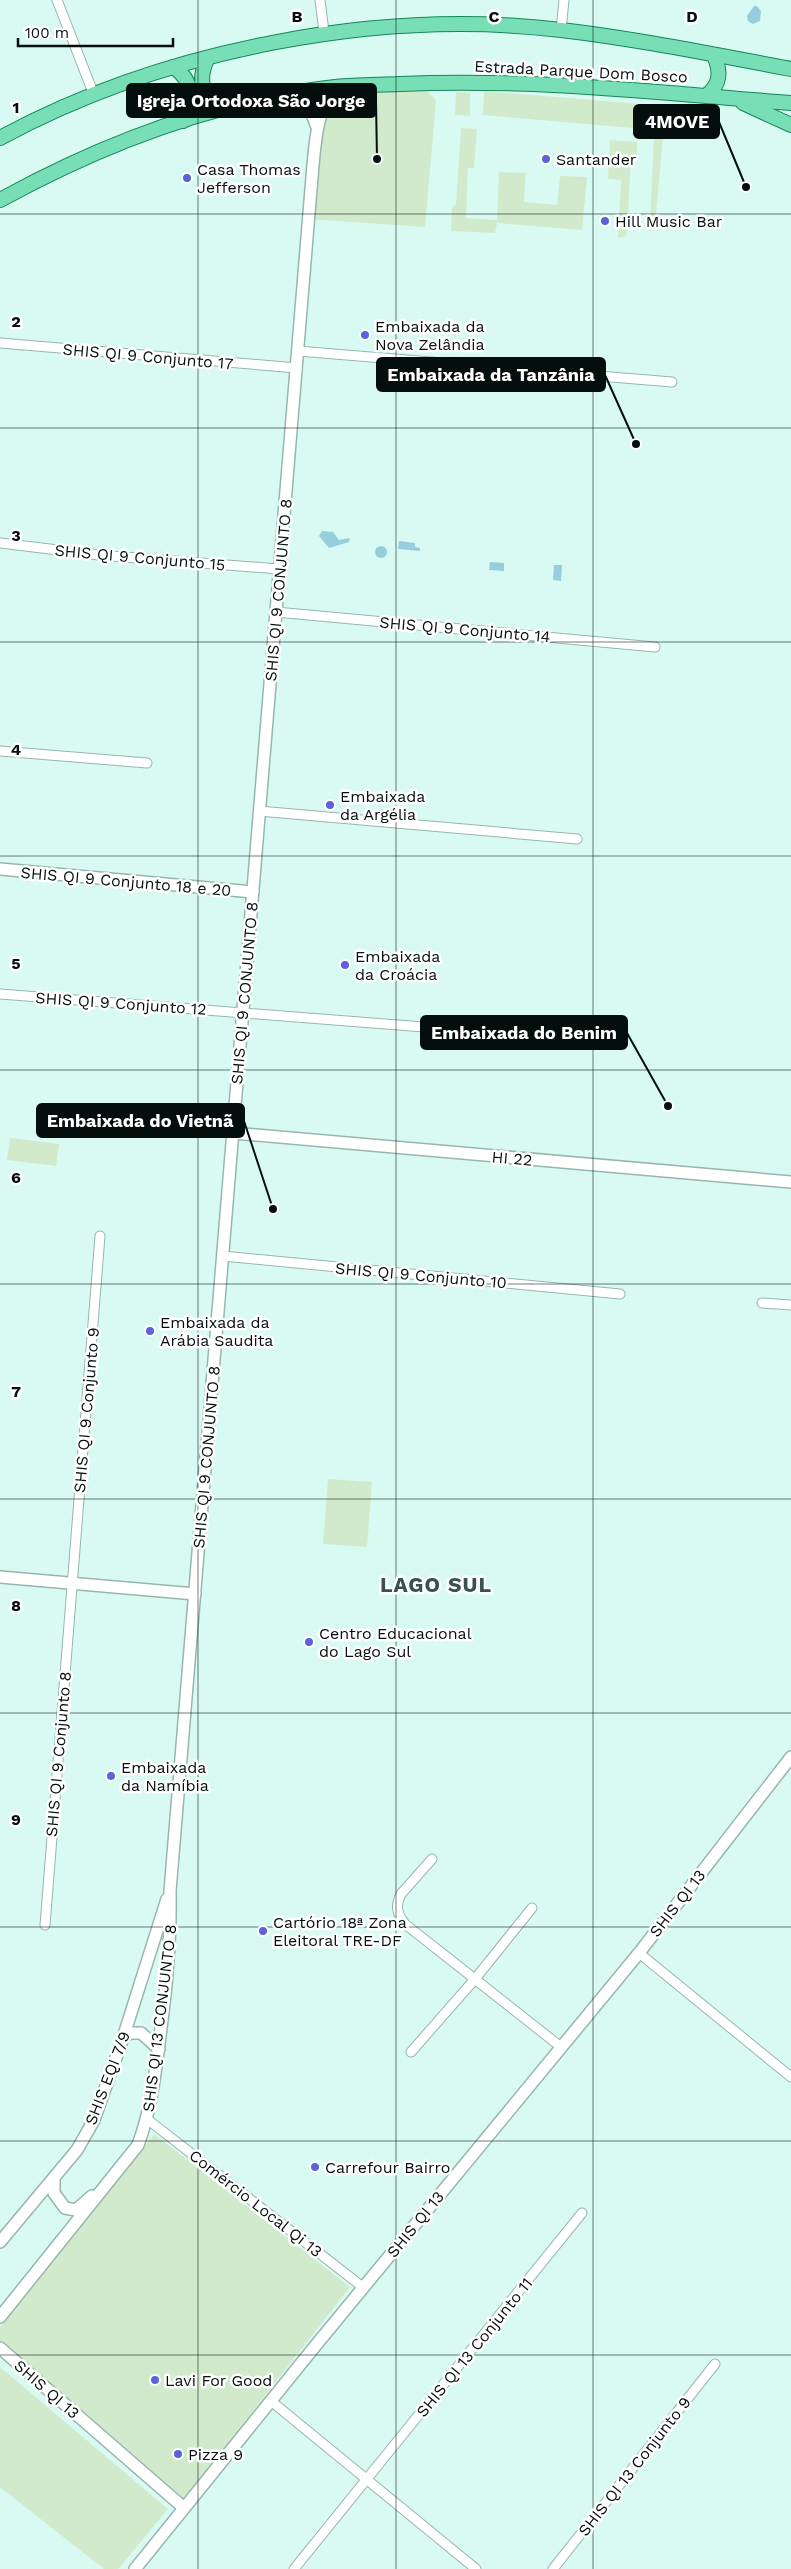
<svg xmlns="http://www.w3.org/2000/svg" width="791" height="2569" viewBox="0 0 791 2569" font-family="'Work Sans',sans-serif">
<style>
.green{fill:#d2eacc}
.water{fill:#96cede}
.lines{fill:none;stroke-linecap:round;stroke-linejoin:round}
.minor-casing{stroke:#97b6ae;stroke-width:11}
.tertiary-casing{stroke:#97b6ae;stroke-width:14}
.primary-casing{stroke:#14875a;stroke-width:16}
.minor{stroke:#fff;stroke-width:9}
.tertiary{stroke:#fff;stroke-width:11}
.primary{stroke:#77deb5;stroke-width:14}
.grid{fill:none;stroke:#040e0c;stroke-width:1;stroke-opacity:0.55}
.poi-dot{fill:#5b62da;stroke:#fff;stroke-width:2}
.labels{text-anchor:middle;stroke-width:5;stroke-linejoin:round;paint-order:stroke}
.street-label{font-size:16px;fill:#040e0c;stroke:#fff}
.poi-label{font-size:16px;fill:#040e0c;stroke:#fff;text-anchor:start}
.district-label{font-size:21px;font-weight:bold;letter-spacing:1px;fill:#37534d;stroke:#fff}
.grid-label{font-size:16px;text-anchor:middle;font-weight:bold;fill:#040e0c;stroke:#fff;stroke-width:5;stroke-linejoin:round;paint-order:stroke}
.leader{fill:none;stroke:#040e0c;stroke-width:2}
.callout-dot{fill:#040e0c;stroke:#fff;stroke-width:2}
.callout{fill:#040e0c;stroke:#040e0c;stroke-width:2}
.callout-label{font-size:18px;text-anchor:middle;font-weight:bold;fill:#fff}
</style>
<rect width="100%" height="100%" fill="#d9faf2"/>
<!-- green -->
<g class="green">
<polygon points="427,90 436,101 425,227 309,219 317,104 330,95"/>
<polygon points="484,91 653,105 653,115 632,128 483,115"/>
<polygon points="456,92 470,93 470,116 455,115"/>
<polygon points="461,128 477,129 474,168 468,168 466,218 497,220 499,172 526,173 524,202 557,205 560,176 587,177 582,230 497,223 495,233 451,231 452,208 456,204"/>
<polygon points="654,137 663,137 655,224 650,223"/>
<polygon points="610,140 637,142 637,159 631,159 627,231 626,236 618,238 621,180 608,179"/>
<polygon points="10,1138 59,1144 56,1166 7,1160"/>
<polygon points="328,1479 372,1482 367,1547 323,1544"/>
<polygon points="154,2134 350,2287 184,2499 0,2342 0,2327"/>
<polygon points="0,2367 168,2509 118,2569 104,2569 0,2487"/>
</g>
<!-- water -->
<g class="water">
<polygon points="754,6 757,6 761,11 760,21 753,24 748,21 747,16"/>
<polygon points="322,531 333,532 339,540 350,538 349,542 329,548 319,536"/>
<polygon points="399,541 415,543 415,547 420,548 420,551 398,549"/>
<circle cx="381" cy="552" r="6"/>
<polygon points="490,562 504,563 504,571 489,570"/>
<polygon points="554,565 562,565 561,581 553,580"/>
</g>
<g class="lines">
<!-- minor casing -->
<g class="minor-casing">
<g id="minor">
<polyline points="57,0 94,95"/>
<polyline points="320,0 324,32"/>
<polyline points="561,30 564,0"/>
<polyline points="0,343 297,368"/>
<polyline points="298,351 672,382"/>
<polyline points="0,543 99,555 279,569"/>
<polyline points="276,612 655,647"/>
<polyline points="0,751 147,763"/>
<polyline points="259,811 577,839"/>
<polyline points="0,994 617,1042"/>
<polyline points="223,1256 620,1294"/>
<polyline points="762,1303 791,1305"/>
<path d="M 432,1859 L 401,1894 C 395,1906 397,1914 405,1924 L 561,2047"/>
<polyline points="45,1925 100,1236"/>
<polyline points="639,1953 791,2077"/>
<polyline points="411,2052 475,1979 532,1908"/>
<polyline points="147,2119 364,2288"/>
<polyline points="271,2401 476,2569"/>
<polyline points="294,2569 582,2213"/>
<polyline points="553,2569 715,2364"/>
</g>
</g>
<!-- tertiary casing -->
<g class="tertiary-casing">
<g id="tertiary">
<path d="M 282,97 C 302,101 310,105 316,125"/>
<polyline points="0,869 253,892"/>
<polyline points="233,1133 791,1182"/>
<polyline points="0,1577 195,1594"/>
<polyline points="123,2038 130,2033 141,2033 159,2049"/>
<polyline points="54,2179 54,2193 65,2208 76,2210 92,2196"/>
<polyline points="0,2242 77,2150 94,2120 123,2038 167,1899"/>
<path d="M 0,2317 L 138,2145 C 152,2107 156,2068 161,2028 C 167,1983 171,1937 170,1891 L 313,165 C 316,135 317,111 336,87"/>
<polyline points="0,2348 184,2508"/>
<polyline points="135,2569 316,2345 639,1953 791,1757"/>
</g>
</g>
<!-- primary casing -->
<g class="primary-casing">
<g id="primary">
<path d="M 207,59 C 197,81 202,98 224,110"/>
<path d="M 174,67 C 194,82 194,100 183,121"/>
<path d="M 706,96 C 721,84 721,72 714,55"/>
<polyline points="743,103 791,125"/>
<path d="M 0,138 C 162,50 378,8 561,30 C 638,39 715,55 791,69"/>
<path d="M 0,200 C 102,144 218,100 335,87 C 356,85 378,85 400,84 C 531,78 661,93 791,103"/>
</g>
</g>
<!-- minor -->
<use href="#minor" class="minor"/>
<!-- tertiary -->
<use href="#tertiary" class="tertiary"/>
<!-- primary -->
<use href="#primary" class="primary"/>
</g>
<!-- grid -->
<path class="grid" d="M 198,0 L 198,2569M 396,0 L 396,2569M 593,0 L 593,2569M 0,214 L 791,214M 0,428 L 791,428M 0,642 L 791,642M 0,856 L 791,856M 0,1070 L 791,1070M 0,1284 L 791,1284M 0,1499 L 791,1499M 0,1713 L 791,1713M 0,1927 L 791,1927M 0,2141 L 791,2141M 0,2355 L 791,2355"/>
<!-- markers -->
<g class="poi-dot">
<circle cx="546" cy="159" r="5"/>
<circle cx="187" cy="178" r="5"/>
<circle cx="605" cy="221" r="5"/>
<circle cx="365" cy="335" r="5"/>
<circle cx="330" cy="805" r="5"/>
<circle cx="345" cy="965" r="5"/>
<circle cx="150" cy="1331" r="5"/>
<circle cx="309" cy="1642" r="5"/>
<circle cx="111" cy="1776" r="5"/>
<circle cx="263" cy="1931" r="5"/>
<circle cx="315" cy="2167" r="5"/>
<circle cx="155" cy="2380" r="5"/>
<circle cx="178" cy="2454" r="5"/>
</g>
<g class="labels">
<!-- street labels -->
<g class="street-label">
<text transform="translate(581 71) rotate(3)" y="6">Estrada Parque Dom Bosco</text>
<text transform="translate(148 356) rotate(5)" y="6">SHIS QI 9 Conjunto 17</text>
<text transform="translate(140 557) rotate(5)" y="6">SHIS QI 9 Conjunto 15</text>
<text transform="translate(278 590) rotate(-85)" y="6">SHIS QI 9 CONJUNTO 8</text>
<text transform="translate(465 629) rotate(5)" y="6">SHIS QI 9 Conjunto 14</text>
<text transform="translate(126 881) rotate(5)" y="6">SHIS QI 9 Conjunto 18 e 20</text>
<text transform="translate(244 993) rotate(-85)" y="6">SHIS QI 9 CONJUNTO 8</text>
<text transform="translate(121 1003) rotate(4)" y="6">SHIS QI 9 Conjunto 12</text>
<text transform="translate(512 1158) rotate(5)" y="6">HI 22</text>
<text transform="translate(421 1275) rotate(5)" y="6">SHIS QI 9 Conjunto 10</text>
<text transform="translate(86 1410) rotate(-85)" y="6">SHIS QI 9 Conjunto 9</text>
<text transform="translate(206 1457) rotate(-85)" y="6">SHIS QI 9 CONJUNTO 8</text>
<text transform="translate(58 1754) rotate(-85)" y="6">SHIS QI 9 Conjunto 8</text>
<text transform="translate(677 1903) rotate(-52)" y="6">SHIS QI 13</text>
<text transform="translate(159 2018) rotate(-83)" y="6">SHIS QI 13 CONJUNTO 8</text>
<text transform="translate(107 2078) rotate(-69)" y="6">SHIS EQI 7/9</text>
<text transform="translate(256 2203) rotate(38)" y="6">Comércio Local Qi 13</text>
<text transform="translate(415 2224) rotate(-51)" y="6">SHIS QI 13</text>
<text transform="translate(474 2347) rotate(-51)" y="6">SHIS QI 13 Conjunto 11</text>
<text transform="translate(47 2389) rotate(41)" y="6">SHIS QI 13</text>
<text transform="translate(634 2466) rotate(-52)" y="6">SHIS QI 13 Conjunto 9</text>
</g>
<!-- poi labels -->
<g class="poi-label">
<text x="556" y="165">Santander</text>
<text x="197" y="175">Casa Thomas<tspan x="197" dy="18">Jefferson</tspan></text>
<text x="615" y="227">Hill Music Bar</text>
<text x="375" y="332">Embaixada da<tspan x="375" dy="18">Nova Zelândia</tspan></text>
<text x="340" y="802">Embaixada<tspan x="340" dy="18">da Argélia</tspan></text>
<text x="355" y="962">Embaixada<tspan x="355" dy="18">da Croácia</tspan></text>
<text x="160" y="1328">Embaixada da<tspan x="160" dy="18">Arábia Saudita</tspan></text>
<text x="319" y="1639">Centro Educacional<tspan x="319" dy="18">do Lago Sul</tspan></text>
<text x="121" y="1773">Embaixada<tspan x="121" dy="18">da Namíbia</tspan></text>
<text x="273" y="1928">Cartório 18ª Zona<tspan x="273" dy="18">Eleitoral TRE-DF</tspan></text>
<text x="325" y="2173">Carrefour Bairro</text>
<text x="165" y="2386">Lavi For Good</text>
<text x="188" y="2460">Pizza 9</text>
</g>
<!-- district labels -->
<g class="district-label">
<text x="436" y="1592">LAGO SUL</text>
</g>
</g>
<g class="grid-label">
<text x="297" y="22">B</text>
<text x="494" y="22">C</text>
<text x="692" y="22">D</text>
<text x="16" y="113">1</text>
<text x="16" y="327">2</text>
<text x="16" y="541">3</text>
<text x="16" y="755">4</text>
<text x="16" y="969">5</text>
<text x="16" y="1183">6</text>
<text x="16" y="1397">7</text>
<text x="16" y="1611">8</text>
<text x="16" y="1825">9</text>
</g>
<!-- callouts -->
<path class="leader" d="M377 159L376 101M746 187L719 122M636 444L605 375M668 1106L627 1033M273 1209L244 1121"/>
<g class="callout-dot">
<circle cx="377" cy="159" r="5"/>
<circle cx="746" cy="187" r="5"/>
<circle cx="636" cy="444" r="5"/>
<circle cx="668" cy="1106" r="5"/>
<circle cx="273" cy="1209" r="5"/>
</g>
<g class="callout">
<rect x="127" y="84" width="249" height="33" rx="5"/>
<rect x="634" y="105" width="85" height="33" rx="5"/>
<rect x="377" y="358" width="228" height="33" rx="5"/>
<rect x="421" y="1016" width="206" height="33" rx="5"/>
<rect x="37" y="1104" width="207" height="33" rx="5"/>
</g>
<g class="callout-label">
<text x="251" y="107">Igreja Ortodoxa São Jorge</text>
<text x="677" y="128">4MOVE</text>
<text x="491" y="381">Embaixada da Tanzânia</text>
<text x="524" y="1039">Embaixada do Benim</text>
<text x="140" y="1127">Embaixada do Vietnã</text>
</g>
<!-- scale -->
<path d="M18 38v8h155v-8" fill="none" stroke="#040e0c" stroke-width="2.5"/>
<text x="25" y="38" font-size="15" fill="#040e0c" stroke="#ffffff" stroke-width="4" paint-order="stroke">100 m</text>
</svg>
